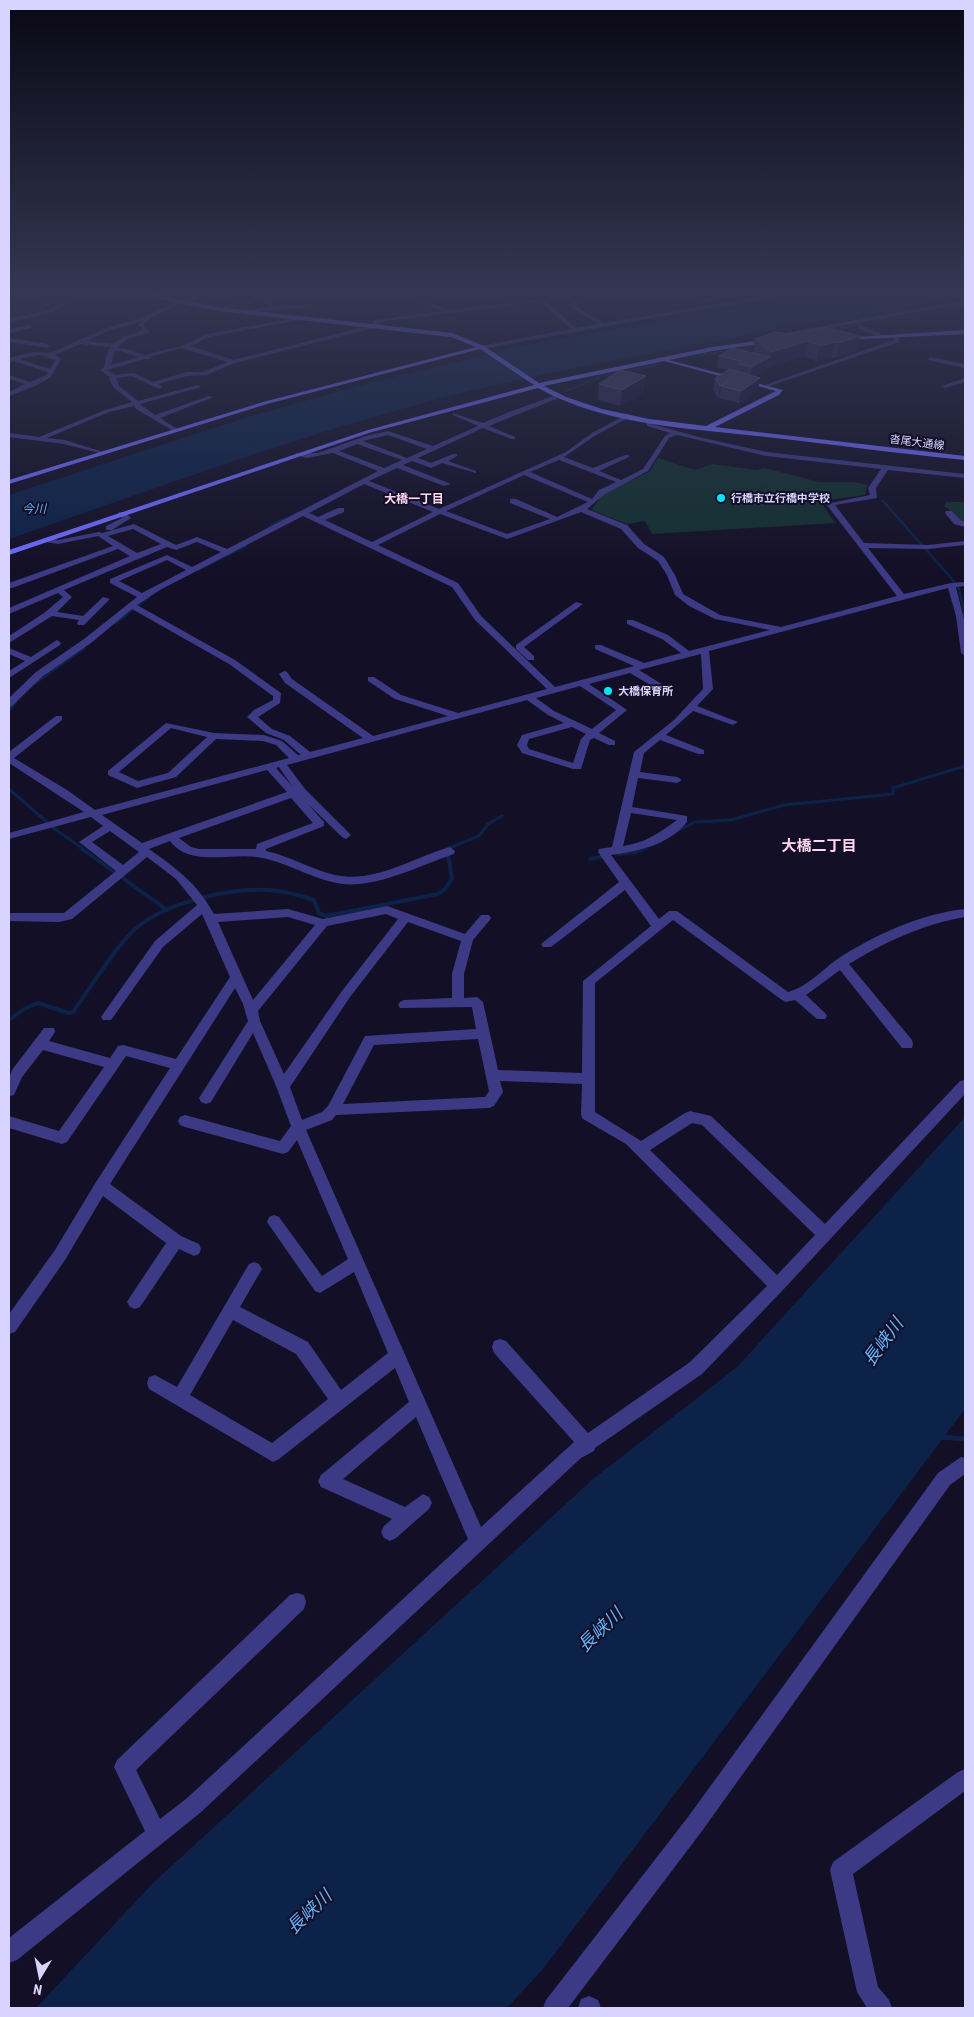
<svg xmlns="http://www.w3.org/2000/svg" width="974" height="2017" viewBox="0 0 974 2017" font-family="'Roboto Condensed','Noto Sans JP',sans-serif">
<style>
.green{fill:#12302f}
.water{fill:#0c2248}
.lines{fill:none;stroke-linecap:round;stroke-linejoin:round}
.stream-far4{stroke:#0c2248;stroke-width:2}
.stream-far3{stroke:#0c2248;stroke-width:2.5}
.stream-far2{stroke:#0c2248;stroke-width:3}
.stream-far1{stroke:#0c2248;stroke-width:4}
.stream{stroke:#0c2248;stroke-width:5}
.river{fill:#0c2248;fill-rule:evenodd}
.street{fill:#3d3a85;fill-rule:evenodd}
.secondary{fill:#6f6bff;fill-rule:evenodd}
.wall{fill:#312854}
.shaded-wall{fill:#1d163a}
.building{fill:#433a66;stroke:#5a527e}
.poi-dot{fill:#00e5ff;stroke:#130f26;stroke-width:2}
.labels{text-anchor:middle;stroke-width:4;stroke-linejoin:round;paint-order:stroke}
.far-street-label{font-size:11px;fill:#d9d4ff;stroke:#130f26}
.far-poi-label{font-size:11px;font-weight:bold;fill:#d9d4ff;stroke:#130f26;text-anchor:start}
.far-neighbourhood-label{font-size:12px;font-weight:bold;fill:#ffd6f0;stroke:#130f26}
.far-water-label{font-size:12px;font-style:italic;fill:#62b6ff;stroke:#130f26}
.neighbourhood-label{font-size:15px;font-weight:bold;fill:#ffd6f0;stroke:#130f26}
.near-water-label{font-size:18px;font-style:italic;fill:#62b6ff;stroke:#130f26}
</style>
<rect width="100%" height="100%" fill="#130f26"/>
<!-- green -->
<g class="green">
<polygon points="658,458 695,470 712,464 757,470 765,468 819,482 853,482 867,485 865,495 820,501 835,523 652,534 645,521 627,524 591,510 604,493 649,472"/>
<polygon points="947,502 965,502 965,523 958,520 955,514 945,507 945,503"/>
</g>
<!-- water -->
<g class="water">
<path d="M 860,290 L 965,290 L 965,297 L 779,327 L 774,330 C 657,353 539,372 423,403 C 282,441 146,492 9,539 L 9,495 L 244,418 L 370,383 L 481,356 L 485,353 L 626,327 Z"/>
<polygon points="965,1117 965,1409 543,1969 507,2008 36,2008 153,1883 593,1479 737,1367"/>
</g>
<g class="lines">
<!-- stream-far4 -->
<g class="stream-far4">
<polyline points="830,330 965,306"/>
<polyline points="685,358 757,346"/>
<polyline points="566,391 603,376 662,364"/>
</g>
<!-- stream-far3 -->
<g class="stream-far3">
<polyline points="883,501 952,579 959,589 965,616"/>
<polyline points="267,530 273,524 298,513"/>
<polyline points="198,570 246,546"/>
<polyline points="124,616 149,597"/>
</g>
<!-- stream-far2 -->
<g class="stream-far2">
<polyline points="964,615 965,618"/>
<polyline points="115,623 126,615"/>
<polyline points="35,683 84,648"/>
<polyline points="9,711 17,700"/>
<polyline points="9,789 55,829 83,849"/>
<polyline points="677,831 695,822 731,820 784,805 893,794 893,788 965,766"/>
<polyline points="447,849 479,836 488,824 502,816"/>
<polyline points="642,849 661,841"/>
</g>
<!-- stream-far1 -->
<g class="stream-far1">
<polyline points="81,848 167,910"/>
<polyline points="618,854 636,852 645,848"/>
<polyline points="590,859 606,856"/>
<path d="M 9,1020 L 24,1009 L 38,1003 L 68,1013 L 73,1012 C 91,987 109,956 130,934 C 159,903 228,888 269,890 C 285,891 299,895 314,900 L 319,913 L 326,916 L 438,894 L 446,888 L 452,878 L 447,849 L 450,848"/>
</g>
<!-- stream -->
<polyline class="stream" points="940,1437 965,1439"/>
<!-- river -->
<polygon class="river" points="66,290 80,290 41,310 9,320 9,314 33,306"/>
<!-- street -->
<g class="street">
<polygon points="86,290 93,290 52,312 9,323 9,319 48,310"/>
<polygon points="201,290 207,290 191,305 187,305 187,303"/>
<polygon points="217,290 227,290 238,294 235,296"/>
<polygon points="263,290 269,290 253,302 219,311 216,309 249,300"/>
<path d="M 403,290 L 409,290 L 417,298 L 450,310 L 515,303 L 592,290 L 606,290 L 546,301 L 576,328 L 598,324 L 569,306 L 569,304 L 573,303 L 568,300 L 571,298 L 581,304 L 576,306 L 604,323 L 804,290 L 819,290 L 663,316 L 482,349 L 480,346 L 571,329 L 540,302 L 385,321 L 380,322 L 378,327 L 235,363 L 206,375 L 187,376 L 158,384 L 162,387 L 159,389 L 131,376 L 116,378 L 119,386 L 138,401 L 198,385 L 201,387 L 140,404 L 155,415 L 209,396 L 214,397 L 160,418 L 177,429 L 178,430 L 175,432 L 136,409 L 134,406 L 109,412 L 47,438 L 65,440 L 103,452 L 103,454 L 64,444 L 9,437 L 9,433 L 39,437 L 105,410 L 132,402 L 114,388 L 109,379 L 110,377 L 100,370 L 104,367 L 108,350 L 111,347 L 80,344 L 55,355 L 61,359 L 51,377 L 35,386 L 9,396 L 9,392 L 25,384 L 9,379 L 9,375 L 30,382 L 47,375 L 48,372 L 13,361 L 9,363 L 9,358 L 34,352 L 50,353 L 104,329 L 146,316 L 180,300 L 182,303 L 150,318 L 144,325 L 150,332 L 128,339 L 116,348 L 123,348 L 145,355 L 184,345 L 207,334 L 307,316 L 310,318 L 209,337 L 191,346 L 233,360 L 373,325 L 375,320 L 443,311 L 413,300 ZM 142,321 L 138,325 L 144,330 L 124,337 L 113,344 L 86,341 L 108,331 ZM 181,348 L 228,362 L 203,372 L 187,372 L 153,382 L 134,373 L 115,375 L 107,370 L 144,359 L 150,359 L 150,357 ZM 115,351 L 121,351 L 139,357 L 111,365 ZM 40,355 L 55,360 L 50,369 L 19,359 Z"/>
<polygon points="674,290 681,290 701,300 725,295 718,290 724,290 733,296 700,304"/>
<polygon points="283,294 285,297 269,299 273,305 270,307 262,298"/>
<polygon points="965,300 965,304 766,339 763,337"/>
<polygon points="310,304 312,307 236,313 233,311"/>
<polygon points="30,325 32,328 9,333 9,329"/>
<polygon points="859,325 884,335 885,336 880,337 857,328"/>
<polygon points="894,335 899,336 899,342 770,386 765,385 894,340"/>
<polygon points="9,338 47,344 50,346 47,348 9,342"/>
<polygon points="930,357 965,364 965,368 928,360"/>
<polygon points="965,378 965,382 945,388 942,386"/>
<path d="M 559,394 L 561,397 L 489,426 L 515,437 L 515,439 L 511,439 L 483,428 L 418,458 L 431,463 L 453,454 L 457,454 L 457,456 L 448,461 L 476,471 L 476,473 L 442,463 L 431,468 L 412,461 L 403,465 L 451,484 L 444,486 L 397,468 L 369,481 L 439,509 L 566,452 L 592,433 L 628,414 L 630,417 L 596,435 L 564,457 L 593,468 L 625,455 L 629,455 L 629,457 L 599,471 L 621,480 L 643,469 L 665,436 L 670,433 L 647,426 L 646,421 L 649,419 L 652,421 L 652,424 L 699,437 L 766,452 L 965,474 L 965,478 L 888,470 L 876,488 L 877,498 L 835,505 L 864,543 L 928,545 L 965,541 L 965,545 L 928,549 L 868,548 L 904,594 L 951,583 L 965,582 L 965,586 L 956,587 L 965,623 L 965,656 L 961,653 L 956,616 L 948,588 L 709,651 L 713,689 L 697,706 L 738,722 L 733,725 L 693,711 L 666,735 L 704,750 L 704,754 L 698,754 L 660,740 L 644,753 L 640,772 L 677,777 L 682,780 L 677,783 L 638,778 L 632,807 L 687,816 L 687,822 C 669,845 638,851 611,855 L 659,919 L 669,911 L 677,911 L 788,992 C 807,987 821,971 836,960 C 874,935 920,914 965,909 L 965,917 C 923,924 885,942 849,964 L 912,1040 L 913,1044 L 912,1048 L 902,1048 L 840,970 L 806,995 L 825,1013 L 827,1016 L 825,1019 L 817,1019 L 795,1000 L 786,1002 L 782,1000 L 673,920 L 595,983 L 595,1112 L 641,1141 L 685,1113 L 690,1111 L 711,1116 L 825,1224 L 960,1081 L 965,1080 L 965,1094 L 782,1291 L 702,1374 L 595,1448 L 594,1451 L 581,1458 L 200,1813 L 17,1960 L 9,1963 L 9,1938 L 145,1831 L 114,1767 L 117,1760 L 290,1595 L 297,1593 L 304,1595 L 306,1602 L 304,1609 L 136,1770 L 160,1819 L 186,1799 L 468,1539 L 416,1417 L 343,1479 L 405,1507 L 423,1494 L 429,1497 L 432,1503 L 429,1509 L 396,1538 L 390,1541 L 384,1538 L 381,1532 L 384,1526 L 392,1519 L 321,1487 L 318,1481 L 321,1475 L 409,1402 L 395,1368 L 279,1459 L 273,1462 L 149,1389 L 147,1383 L 149,1377 L 155,1375 L 177,1387 L 249,1264 L 254,1262 L 259,1264 L 262,1269 L 240,1307 L 308,1342 L 341,1390 L 388,1353 L 354,1272 L 320,1293 L 315,1291 L 267,1222 L 269,1217 L 274,1215 L 279,1217 L 322,1276 L 348,1259 L 297,1140 L 288,1152 L 283,1154 L 185,1127 L 180,1125 L 178,1121 L 180,1117 L 185,1115 L 280,1141 L 291,1126 L 276,1086 L 253,1033 L 211,1102 L 206,1104 L 201,1102 L 199,1098 L 248,1021 L 243,1004 L 235,988 L 110,1184 L 181,1236 L 199,1244 L 201,1249 L 199,1254 L 194,1256 L 179,1249 L 140,1307 L 135,1309 L 130,1307 L 127,1302 L 130,1297 L 166,1243 L 103,1196 L 65,1260 L 15,1332 L 9,1334 L 9,1314 L 55,1250 L 96,1182 L 170,1068 L 126,1056 L 67,1142 L 62,1144 L 9,1128 L 9,1116 L 59,1131 L 104,1067 L 43,1050 L 22,1077 L 14,1095 L 9,1096 L 9,1078 L 12,1070 L 44,1028 L 54,1028 L 55,1032 L 49,1041 L 110,1058 L 118,1046 L 123,1045 L 176,1059 L 230,977 L 202,914 L 163,947 L 111,1020 L 103,1020 L 101,1017 L 103,1014 L 155,941 L 197,905 L 176,879 L 147,857 L 72,919 L 59,922 L 9,921 L 9,913 L 64,913 L 116,871 L 79,842 L 103,826 L 91,817 L 9,839 L 9,833 L 84,812 L 9,763 L 9,752 L 56,716 L 62,716 L 62,720 L 14,758 L 67,790 L 95,810 L 289,758 L 276,745 L 263,741 L 216,739 L 176,777 L 137,788 L 108,775 L 108,771 L 166,723 L 214,733 L 264,735 L 282,741 L 298,755 L 301,755 L 284,740 L 266,733 L 247,717 L 254,710 L 273,700 L 273,696 L 229,664 L 132,609 L 91,643 L 43,676 L 12,706 L 9,707 L 9,698 L 36,672 L 84,639 L 137,597 L 110,583 L 110,579 L 167,555 L 192,567 L 221,552 L 197,542 L 176,550 L 167,547 L 64,590 L 72,597 L 57,612 L 83,616 L 103,597 L 110,599 L 84,625 L 78,625 L 77,623 L 79,620 L 52,616 L 9,643 L 9,636 L 44,613 L 63,597 L 58,593 L 9,614 L 9,608 L 130,556 L 118,549 L 12,588 L 9,588 L 9,583 L 113,546 L 98,536 L 58,544 L 46,542 L 46,538 L 58,540 L 99,532 L 102,533 L 134,524 L 176,545 L 197,537 L 227,549 L 378,471 L 333,453 L 307,458 L 296,455 L 296,453 L 318,453 L 366,436 L 388,431 L 433,446 L 478,426 L 453,415 L 453,413 L 483,423 L 509,412 ZM 388,435 L 427,449 L 407,458 L 363,441 ZM 677,435 L 766,456 L 881,469 L 868,488 L 870,495 L 826,504 L 897,596 L 781,627 L 720,615 L 683,594 L 675,575 L 664,557 L 644,544 L 627,525 L 587,509 L 605,494 L 648,471 L 669,438 ZM 357,444 L 402,460 L 384,468 L 339,451 ZM 559,460 L 616,482 L 599,490 L 592,499 L 530,472 ZM 524,475 L 588,502 L 557,517 L 516,499 L 510,499 L 510,503 L 550,519 L 507,534 L 446,511 ZM 364,484 L 433,512 L 372,542 L 325,520 L 344,512 L 344,508 L 338,508 L 318,517 L 309,513 ZM 581,512 L 621,529 L 638,548 L 658,561 L 667,575 L 675,595 L 689,606 L 715,619 L 770,630 L 689,651 L 668,635 L 633,620 L 627,620 L 627,624 L 662,639 L 681,653 L 644,663 L 601,645 L 595,645 L 595,649 L 634,666 L 555,687 L 481,616 L 458,583 L 378,545 L 440,514 L 507,539 ZM 303,516 L 452,587 L 475,620 L 547,689 L 458,713 L 401,695 L 374,677 L 368,677 L 368,681 L 395,699 L 448,716 L 373,736 L 292,679 L 287,672 L 284,671 L 279,674 L 285,683 L 363,738 L 310,752 L 290,736 L 272,729 L 258,717 L 280,703 L 281,693 L 235,660 L 137,605 L 160,590 ZM 133,529 L 161,544 L 137,553 L 108,536 ZM 167,560 L 186,570 L 142,593 L 119,581 ZM 701,654 L 703,689 L 674,720 L 634,752 L 612,847 L 599,849 L 598,852 L 619,882 L 541,944 L 543,947 L 551,947 L 625,890 L 651,926 L 583,981 L 582,1073 L 498,1070 L 483,1002 L 477,997 L 464,998 L 464,974 L 473,940 L 489,921 L 491,918 L 489,915 L 481,915 L 465,934 L 387,906 L 323,919 L 288,909 L 214,914 C 197,883 177,869 149,849 L 170,841 C 189,867 230,853 257,857 C 292,862 323,888 359,884 C 391,881 424,864 454,854 L 455,851 L 450,847 C 414,857 374,884 335,875 C 312,870 290,856 266,851 L 266,849 L 324,826 L 324,822 L 308,804 L 342,837 L 346,839 L 351,835 L 305,789 L 287,765 L 527,700 L 548,715 L 564,723 L 522,735 L 517,745 L 522,753 L 573,769 L 581,769 L 590,740 L 594,738 L 609,745 L 615,745 L 615,741 L 599,733 L 627,710 L 589,684 L 630,673 L 667,695 L 673,695 L 673,691 L 639,670 ZM 580,686 L 616,710 L 592,729 L 554,711 L 536,698 ZM 572,727 L 586,734 L 581,739 L 573,763 L 529,749 L 527,745 L 529,739 ZM 171,728 L 207,737 L 168,773 L 138,781 L 119,772 ZM 279,767 L 292,786 L 276,768 ZM 267,770 L 287,792 L 142,843 L 102,815 ZM 291,798 L 313,823 L 257,844 L 256,849 L 199,849 L 191,847 L 179,838 ZM 631,813 L 677,820 C 659,833 645,843 623,846 ZM 110,831 L 139,852 L 123,865 L 92,842 ZM 386,914 L 398,919 L 342,991 L 284,1074 L 260,1021 L 258,1011 L 327,926 ZM 288,917 L 315,925 L 253,1000 L 218,922 ZM 408,922 L 461,941 L 452,974 L 452,998 L 404,1000 L 400,1002 L 398,1005 L 400,1008 L 472,1007 L 476,1029 L 365,1036 L 328,1106 L 322,1112 L 302,1120 L 290,1087 L 350,997 ZM 478,1039 L 489,1091 L 485,1097 L 343,1104 L 374,1045 ZM 500,1081 L 582,1084 L 581,1115 L 583,1119 L 626,1144 L 767,1286 L 690,1362 L 588,1433 L 506,1341 L 500,1339 L 494,1341 L 492,1347 L 494,1353 L 574,1442 L 481,1527 L 306,1130 L 332,1120 L 336,1115 L 489,1108 L 494,1106 L 503,1092 ZM 692,1123 L 702,1125 L 815,1235 L 777,1275 L 650,1150 ZM 233,1320 L 296,1354 L 328,1399 L 272,1443 L 190,1395 Z"/>
<polygon points="946,511 952,511 960,520 965,522 965,527 954,524 945,513"/>
<polygon points="119,512 125,512 131,518 112,530 106,530 106,526 122,518 118,514"/>
<polygon points="576,602 583,604 524,647 534,656 534,660 528,660 516,649 516,645"/>
<polygon points="57,640 61,643 60,645 9,678 9,671 25,661 9,654 9,648 31,657"/>
<polygon points="961,1457 965,1458 965,1474 950,1485 702,1831 568,2008 543,2008 546,2000 688,1817 938,1473"/>
<polygon points="965,1769 965,1791 853,1874 878,1987 889,2000 892,2008 867,2008 857,1992 830,1870 833,1862 958,1772"/>
<polygon points="589,1996 598,2000 601,2008 578,2008 581,1999"/>
</g>
<!-- secondary -->
<g class="secondary">
<path d="M 141,290 L 149,290 L 164,297 L 219,307 L 452,333 L 484,346 L 539,383 L 712,347 L 771,339 L 773,342 L 712,351 L 669,360 L 783,390 L 779,395 L 715,427 L 965,456 L 965,460 C 899,454 832,444 766,437 C 690,428 606,426 538,388 L 372,432 L 9,555 L 9,550 L 368,430 L 534,385 L 480,349 L 267,404 L 9,484 L 9,480 L 263,402 L 476,347 L 451,337 L 219,311 L 161,299 ZM 664,361 L 776,391 L 706,426 L 649,419 L 602,409 L 566,397 L 544,386 Z"/>
<polygon points="965,330 965,334 843,340 840,338"/>
</g>
</g>
<!-- wall -->
<g class="wall">
<polygon points="789,334 860,336 857,351 836,358 831,357 817,361 805,356 768,367 767,369 754,376 758,390 739,403 719,398 719,397 718,398 713,390 715,378 728,370 717,367 719,356 752,353 755,339"/>
<polygon points="599,384 644,392 620,406 598,400"/>
</g>
<!-- shaded-wall -->
<g class="shaded-wall">
<polygon points="860,336 857,351 836,358 839,343"/>
<polygon points="808,341 805,356 768,368 771,352"/>
<polygon points="835,342 831,357 817,361 820,346"/>
<polygon points="770,357 767,369 750,379 752,367"/>
<polygon points="646,376 644,392 620,406 622,390"/>
<polygon points="760,378 758,390 739,403 741,391"/>
<polygon points="728,381 721,386 719,397 718,398 720,386"/>
</g>
<!-- building -->
<g class="building">
<polygon points="828,328 860,336 839,343 835,342 820,346 808,341 771,352 755,339 775,332 789,334"/>
<polygon points="733,348 770,357 752,367 738,364 742,361 719,356"/>
<polygon points="730,369 760,378 741,391 721,386 728,381 720,386 715,378"/>
<polygon points="620,370 646,376 622,390 599,384"/>
</g>
<!-- sky -->
<linearGradient id="sky" x2="0" y2="1"><stop stop-color="#0a0815"/><stop offset="0.51" stop-color="#333752"/><stop offset="1" stop-color="#333752" stop-opacity="0"/></linearGradient>
<rect width="974" height="573" fill="url(#sky)"/>
<!-- markers -->
<g class="poi-dot">
<circle cx="721" cy="498" r="5"/>
<circle cx="608" cy="691" r="5"/>
</g>
<g class="labels">
<!-- far-street labels -->
<g class="far-street-label">
<text transform="translate(917 442) rotate(7)" y="4">沓尾大通線</text>
</g>
<!-- far-poi labels -->
<g class="far-poi-label">
<text x="731" y="502">行橋市立行橋中学校</text>
<text x="618" y="695">大橋保育所</text>
</g>
<!-- far-neighbourhood labels -->
<g class="far-neighbourhood-label">
<text x="414" y="503">大橋一丁目</text>
</g>
<!-- far-water labels -->
<g class="far-water-label">
<text x="34" y="513">今川</text>
</g>
<!-- neighbourhood labels -->
<g class="neighbourhood-label">
<text x="819" y="851">大橋二丁目</text>
</g>
<!-- near-water labels -->
<g class="near-water-label">
<text transform="translate(883 1342) rotate(-54)" y="6">長峡川</text>
<text transform="translate(600 1630) rotate(-44)" y="6">長峡川</text>
<text transform="translate(309 1912) rotate(-44)" y="6">長峡川</text>
</g>
</g>
<!-- border -->
<rect width="974" height="2017" fill="none" stroke="#d9d4ff" stroke-width="20"/>
<!-- north arrow -->
<g transform="translate(40 1977) rotate(190)" stroke="#130f26" stroke-width="4" paint-order="stroke">
<path d="M0-4L9 19L0 12L-9 19Z" fill="#d9d4ff"/>
<text y="-8" font-size="14" font-weight="bold" text-anchor="middle" fill="#d9d4ff">N</text>
</g>
</svg>
